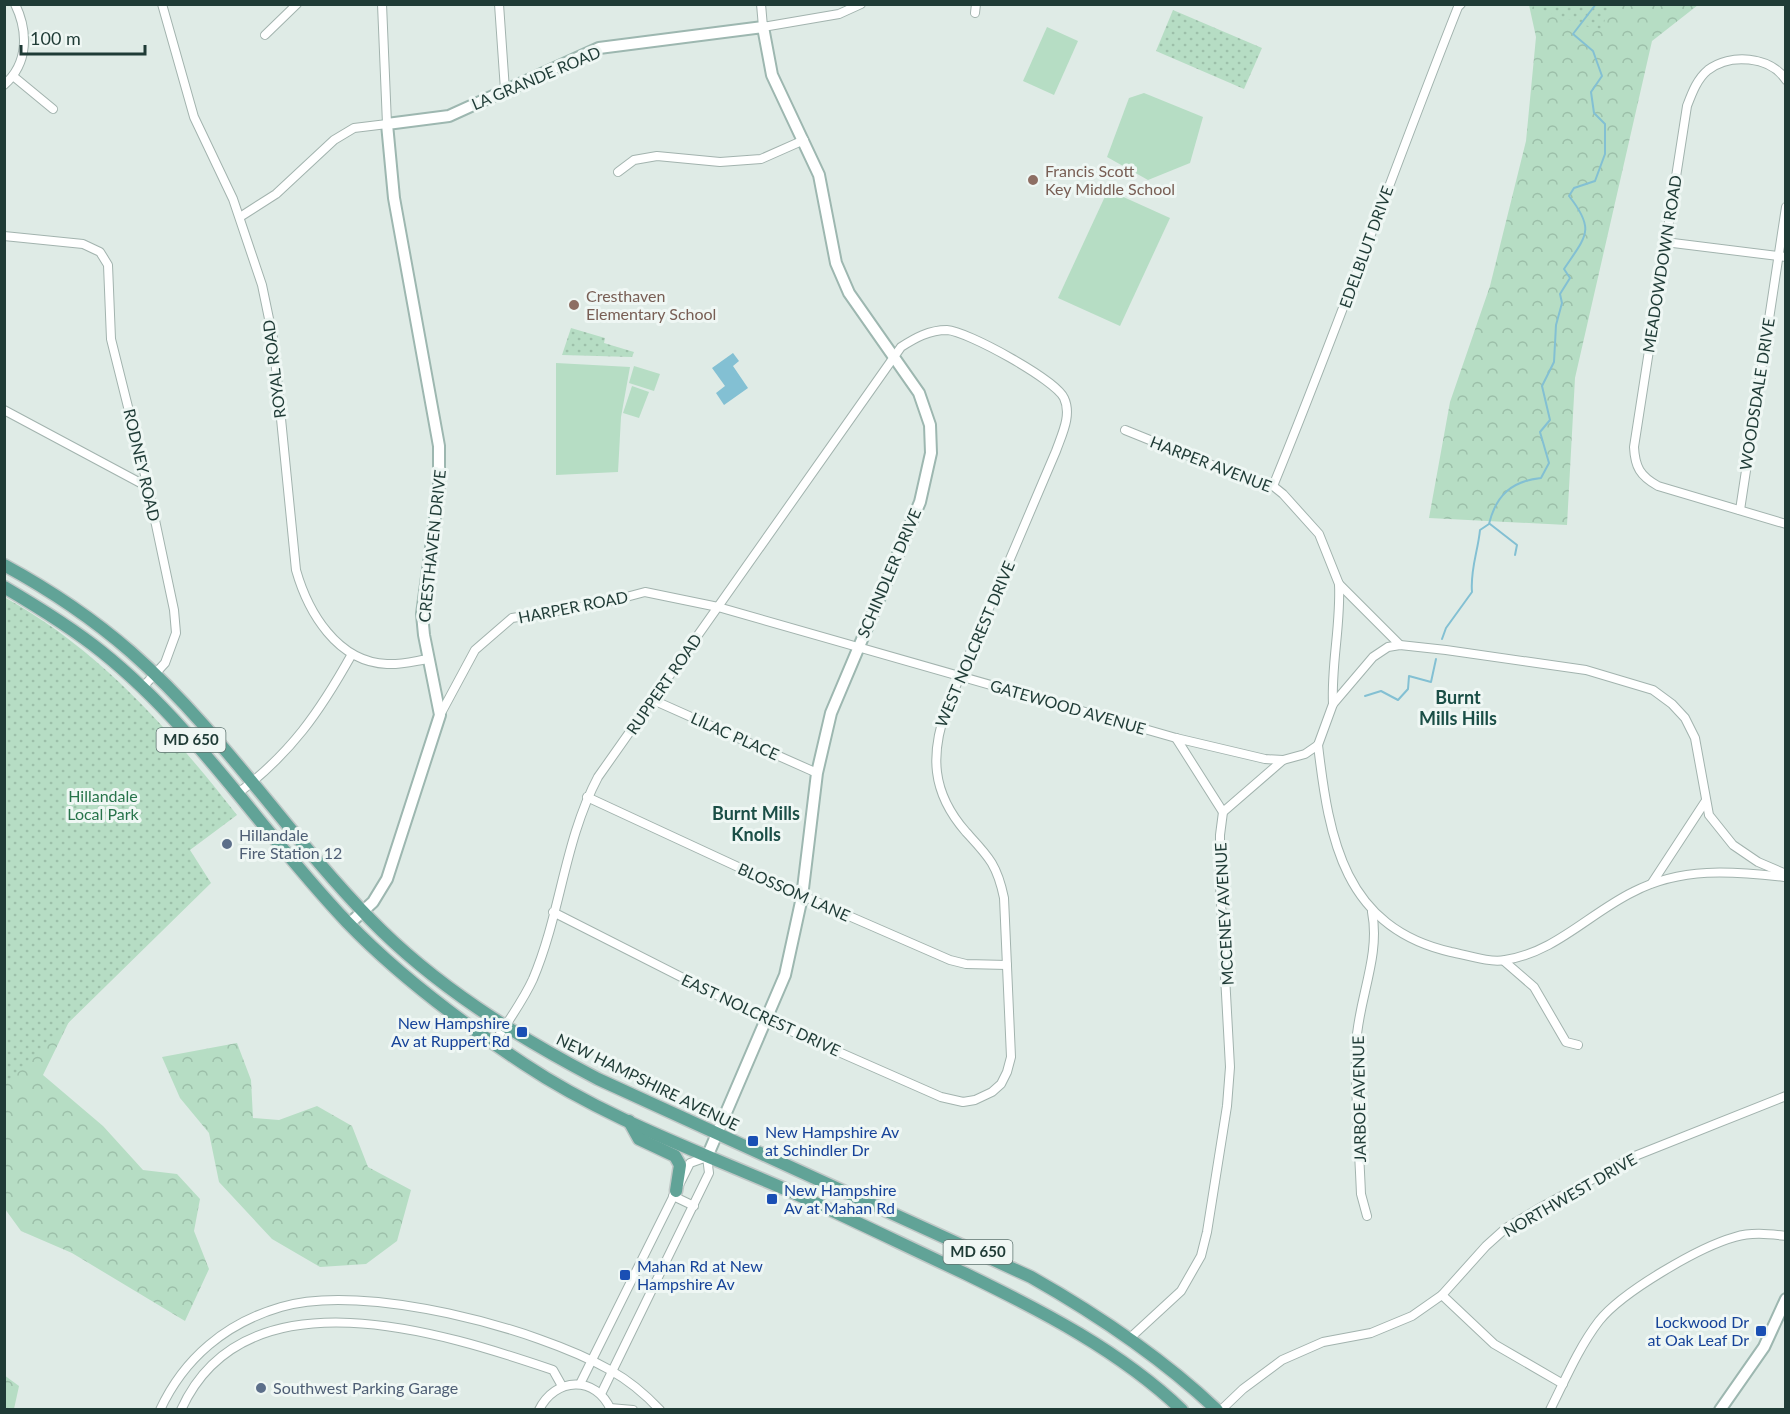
<svg xmlns="http://www.w3.org/2000/svg" width="1790" height="1414" viewBox="0 0 1790 1414" font-family="Lato,sans-serif">
<style>
.grass{fill:#b6ddc4}
.forest{fill:url(#forest-crowns)}
.park{fill:url(#park-dots)}
.water{fill:#83c0d3}
.lines{fill:none;stroke-linecap:round;stroke-linejoin:round}
.stream{stroke:#83c0d3;stroke-width:2}
.street-casing{stroke:#a2b3ae;stroke-width:10}
.secondary-casing{stroke:#9db7b0;stroke-width:14}
.primary-casing{stroke:#c0c8c7;stroke-width:15}
.street{stroke:#fff;stroke-width:8}
.secondary{stroke:#fff;stroke-width:10}
.primary{stroke:#61a397;stroke-width:12}
.education-dot{fill:#8d6e63;stroke:#eff7f4;stroke-width:2}
.service-dot{fill:#5c6f8a;stroke:#eff7f4;stroke-width:2}
.transit-dot{fill:#1a4fb4;stroke:#eff7f4;stroke-width:2}
.labels{text-anchor:middle;stroke-width:6;stroke-linejoin:round;paint-order:stroke}
.shield{fill:#eff7f4;stroke:#5d736f;stroke-width:1.5}
.shield-label{font-size:15px;font-weight:bold;fill:#1f3b36}
.street-label{font-size:16px;fill:#1f3b36;stroke:#eff7f4}
.education-label{font-size:16px;fill:#785e54;stroke:#eff7f4;text-anchor:start}
.park-label{font-size:16px;fill:#28744b;stroke:#eff7f4}
.service-label{font-size:16px;fill:#4e5e75;stroke:#eff7f4;text-anchor:start}
.transit-label{font-size:16px;fill:#164399;stroke:#eff7f4;text-anchor:start}
.neighbourhood-label{font-size:18px;font-weight:bold;fill:#1a4e46;stroke:#eff7f4}
</style>
<defs>
<pattern id="forest-crowns" width="20" height="18" patternUnits="userSpaceOnUse" patternTransform="scale(1.5)"><rect width="20" height="18" fill="#b6ddc4"/><path d="M2 6a3 3 0 1 1 6 0M12 15a3 3 0 1 1 6 0" fill="none" stroke="#9cbfa9"/></pattern>
<pattern id="park-dots" width="8" height="8" patternUnits="userSpaceOnUse" patternTransform="scale(1.5)"><rect width="8" height="8" fill="#b6ddc4"/><path d="M2 2h.1M6 6h.1" fill="none" stroke="#9cbfa9" stroke-width="1.8" stroke-linecap="round"/></pattern>
</defs>
<rect width="100%" height="100%" fill="#dfebe6"/>
<!-- grass -->
<g class="grass">
<polygon points="1047,27 1078,41 1054,95 1023,81"/>
<polygon points="1144,93 1203,117 1190,163 1148,180 1107,157 1129,98"/>
<polygon points="1108,190 1170,218 1120,326 1058,298"/>
<polygon points="556,363 630,367 621,417 618,472 556,475"/>
<polygon points="634,366 660,374 654,391 629,383"/>
<polygon points="632,386 649,392 639,418 623,413"/>
</g>
<!-- forest -->
<g class="forest">
<polygon points="1529,5 1698,5 1652,41 1575,378 1567,525 1429,518 1450,402 1490,286 1526,141 1536,37"/>
<polygon points="4,818 80,999 43,1075 103,1126 143,1170 177,1174 200,1199 194,1231 209,1269 185,1321 72,1253 21,1231 5,1209"/>
<polygon points="237,1043 251,1080 253,1118 279,1120 317,1106 352,1126 368,1167 411,1190 397,1241 366,1264 320,1267 272,1239 219,1182 209,1133 180,1098 162,1057"/>
<polygon points="4,1375 19,1386 14,1409 5,1409"/>
</g>
<!-- park -->
<g class="park">
<polygon points="1529,5 1608,4 1608,5 1602,32"/>
<polygon points="1173,10 1262,48 1244,89 1156,51"/>
<polygon points="571,328 605,338 604,343 634,352 632,357 562,355"/>
<path d="M 4,597 C 99,649 171,731 237,815 L 190,850 L 211,883 L 6,1084 Z"/>
</g>
<!-- water -->
<polygon class="water" points="733,353 739,361 733,366 748,388 724,405 716,393 725,386 712,368"/>
<g class="lines">
<!-- stream -->
<g class="stream">
<polyline points="1490,524 1517,545 1515,555"/>
<path d="M 1442,639 L 1446,628 L 1472,592 C 1470,570 1478,551 1480,530 L 1489,524 C 1496,495 1512,481 1541,478 L 1549,463 L 1540,432 L 1550,420 L 1542,386 L 1554,362 L 1556,325 L 1562,303 L 1560,294 L 1570,278 L 1564,269 C 1586,236 1596,230 1569,196 L 1574,188 L 1595,181 L 1605,154 L 1605,124 L 1594,113 L 1591,92 L 1602,76 L 1593,51 L 1573,34 L 1596,4"/>
<polyline points="1365,696 1381,691 1398,700 1408,689 1409,676 1431,682 1436,659"/>
</g>
<!-- street casing -->
<g class="street-casing">
<g id="street">
<path d="M 162,4 L 194,117 L 233,199 L 262,285 L 273,338 L 296,570 C 308,612 337,662 387,664 C 400,665 415,661 428,659"/>
<polyline points="499,4 505,90"/>
<polyline points="761,4 763,27 839,14 861,4"/>
<polyline points="975,13 976,4"/>
<polyline points="265,35 297,4"/>
<polyline points="13,76 53,109"/>
<path d="M 1786,80 C 1770,56 1730,53 1708,70 C 1697,79 1692,93 1687,106 L 1634,447 C 1635,467 1640,476 1658,486 L 1786,524"/>
<path d="M 4,85 C 29,63 28,31 15,4"/>
<polyline points="618,172 634,160 657,156 720,162 761,159 804,140"/>
<polyline points="240,217 276,194 334,140 354,128 387,124 382,4"/>
<polyline points="4,236 83,244 100,252 108,265 111,339 148,487 174,610 176,633 165,663 142,688"/>
<polyline points="1665,242 1786,257"/>
<polyline points="4,410 148,487"/>
<polyline points="1125,430 1234,474 1273,486 1283,494 1319,534 1339,584 1400,645"/>
<path d="M 1273,486 C 1338,328 1395,166 1458,7 L 1461,4"/>
<polyline points="1740,510 1786,207"/>
<polyline points="653,700 817,773"/>
<path d="M 1333,704 C 1331,664 1341,625 1339,584"/>
<polyline points="440,715 475,650 512,618 600,604 645,592 718,607 1176,738 1265,759 1283,760"/>
<polyline points="1176,738 1223,812"/>
<path d="M 1318,745 C 1329,839 1344,928 1451,952 C 1467,955 1489,963 1505,960 C 1554,953 1590,913 1633,892 C 1681,867 1732,871 1784,877"/>
<path d="M 237,794 C 291,753 319,713 352,654"/>
<polyline points="587,797 764,879 950,960 966,964 1007,965"/>
<polyline points="1652,883 1705,802"/>
<polyline points="1504,961 1534,987 1566,1042 1578,1045"/>
<path d="M 495,1042 C 508,1021 523,1001 533,979 C 561,913 564,841 598,777 L 901,347 C 915,338 929,330 947,330 C 967,331 1056,380 1064,398 C 1072,415 1062,434 1056,451 L 947,707 C 930,754 931,792 966,832 C 988,856 997,864 1004,898 L 1011,1057 L 1007,1072 L 1001,1084 L 992,1092 L 975,1100 L 963,1102 L 941,1097 L 766,1020 L 553,912"/>
<polyline points="673,1196 694,1206"/>
<path d="M 1367,1216 L 1361,1194 C 1359,1145 1355,1096 1356,1047 C 1357,1002 1381,957 1372,912"/>
<polyline points="1442,1295 1494,1344 1563,1384"/>
<polyline points="1130,1338 1181,1291 1201,1256 1207,1232 1227,1106 1230,1067 1220,884 1220,835 1223,812 1283,760 1305,754 1318,745 1333,704 1373,657 1388,647 1400,645 1446,650 1586,670 1653,690 1672,704 1685,718 1695,738 1709,815 1733,845 1758,862 1786,874"/>
<polyline points="580,1384 690,1163 707,1157 709,1173 601,1394"/>
<polyline points="610,1408 633,1410"/>
<path d="M 160,1410 C 184,1358 226,1323 281,1307 C 363,1282 536,1328 610,1370 C 628,1380 646,1395 660,1410"/>
<path d="M 181,1410 C 245,1268 444,1333 553,1370 L 562,1386"/>
<path d="M 539,1410 C 555,1377 596,1375 611,1410"/>
<polyline points="1221,1410 1243,1389 1282,1360 1323,1342 1371,1333 1412,1316 1442,1295 1486,1246 1506,1228 1538,1209 1635,1156 1786,1096"/>
<path d="M 1550,1410 C 1565,1380 1579,1347 1599,1321 C 1622,1292 1699,1247 1735,1237 C 1752,1232 1768,1234 1786,1236"/>
</g>
</g>
<!-- secondary casing -->
<g class="secondary-casing">
<g id="secondary">
<polyline points="349,924 373,902 387,879 440,715 424,635 422,614 439,489 439,446 394,198 387,124 449,116 599,48 763,27 772,75 819,175 836,263 849,293 919,393 930,425 931,453 920,502 831,713 817,773 802,897 785,975 707,1157"/>
<polyline points="1720,1410 1764,1347 1786,1299"/>
</g>
</g>
<!-- primary casing -->
<g class="primary-casing">
<g id="primary">
<path d="M 4,565 C 50,590 92,618 131,652 C 221,731 286,833 370,919 C 435,986 516,1036 598,1079 L 1031,1277 C 1098,1315 1161,1357 1217,1410"/>
<path d="M 4,587 C 38,607 71,627 102,652 C 197,728 263,834 347,922 C 399,976 462,1023 524,1064 C 605,1118 698,1151 787,1190 C 847,1217 906,1246 966,1274 C 1042,1311 1120,1351 1182,1410"/>
<polyline points="629,1121 639,1139 675,1156 680,1165 676,1191"/>
</g>
</g>
<!-- street -->
<use href="#street" class="street"/>
<!-- secondary -->
<use href="#secondary" class="secondary"/>
<!-- primary -->
<use href="#primary" class="primary"/>
</g>
<!-- markers -->
<g class="education-dot">
<circle cx="1033" cy="180" r="6"/>
<circle cx="574" cy="305" r="6"/>
</g>
<g class="service-dot">
<circle cx="227" cy="844" r="6"/>
<circle cx="261" cy="1388" r="6"/>
</g>
<g class="transit-dot">
<rect x="516" y="1026" width="12" height="12" rx="3"/>
<rect x="747" y="1135" width="12" height="12" rx="3"/>
<rect x="766" y="1193" width="12" height="12" rx="3"/>
<rect x="619" y="1269" width="12" height="12" rx="3"/>
<rect x="1755" y="1325" width="12" height="12" rx="3"/>
</g>
<g class="labels">
<!-- shield labels -->
<g class="shield">
<rect x="156.5" y="728" width="69" height="24" rx="4.5"/>
<rect x="943.5" y="1240" width="69" height="24" rx="4.5"/>
</g>
<g class="shield-label">
<text x="191" y="745">MD 650</text>
<text x="978" y="1257">MD 650</text>
</g>
<!-- street labels -->
<g class="street-label">
<text transform="translate(536 78) rotate(-23)" y="6">LA GRANDE ROAD</text>
<text transform="translate(1366 247) rotate(-70)" y="6">EDELBLUT DRIVE</text>
<text transform="translate(1662 264) rotate(-81)" y="6">MEADOWDOWN ROAD</text>
<text transform="translate(274 369) rotate(-97)" y="6">ROYAL ROAD</text>
<text transform="translate(1757 394) rotate(-81)" y="6">WOODSDALE DRIVE</text>
<text transform="translate(1211 464) rotate(21)" y="6">HARPER AVENUE</text>
<text transform="translate(142 465) rotate(77)" y="6">RODNEY ROAD</text>
<text transform="translate(432 546) rotate(-84)" y="6">CRESTHAVEN DRIVE</text>
<text transform="translate(889 573) rotate(-67)" y="6">SCHINDLER DRIVE</text>
<text transform="translate(573 607) rotate(-11)" y="6">HARPER ROAD</text>
<text transform="translate(975 644) rotate(-67)" y="6">WEST NOLCREST DRIVE</text>
<text transform="translate(664 684) rotate(-55)" y="6">RUPPERT ROAD</text>
<text transform="translate(1068 707) rotate(16)" y="6">GATEWOOD AVENUE</text>
<text transform="translate(735 736) rotate(24)" y="6">LILAC PLACE</text>
<text transform="translate(794 892) rotate(24)" y="6">BLOSSOM LANE</text>
<text transform="translate(1224 914) rotate(-93)" y="6">MCCENEY AVENUE</text>
<text transform="translate(761 1015) rotate(25)" y="6">EAST NOLCREST DRIVE</text>
<text transform="translate(648 1082) rotate(26)" y="6">NEW HAMPSHIRE AVENUE</text>
<text transform="translate(1359 1099) rotate(-91)" y="6">JARBOE AVENUE</text>
<text transform="translate(1570 1195) rotate(-30)" y="6">NORTHWEST DRIVE</text>
</g>
<!-- education labels -->
<g class="education-label">
<text x="1045" y="177">Francis Scott<tspan x="1045" dy="18">Key Middle School</tspan></text>
<text x="586" y="302">Cresthaven<tspan x="586" dy="18">Elementary School</tspan></text>
</g>
<!-- park labels -->
<g class="park-label">
<text x="103" y="802">Hillandale<tspan x="103" dy="18">Local Park</tspan></text>
</g>
<!-- service labels -->
<g class="service-label">
<text x="239" y="841">Hillandale<tspan x="239" dy="18">Fire Station 12</tspan></text>
<text x="273" y="1394">Southwest Parking Garage</text>
</g>
<!-- transit labels -->
<g class="transit-label">
<text x="510" y="1029" text-anchor="end">New Hampshire<tspan x="510" dy="18">Av at Ruppert Rd</tspan></text>
<text x="765" y="1138">New Hampshire Av<tspan x="765" dy="18">at Schindler Dr</tspan></text>
<text x="784" y="1196">New Hampshire<tspan x="784" dy="18">Av at Mahan Rd</tspan></text>
<text x="637" y="1272">Mahan Rd at New<tspan x="637" dy="18">Hampshire Av</tspan></text>
<text x="1749" y="1328" text-anchor="end">Lockwood Dr<tspan x="1749" dy="18">at Oak Leaf Dr</tspan></text>
</g>
<!-- neighbourhood labels -->
<g class="neighbourhood-label">
<text x="1458" y="704">Burnt<tspan x="1458" dy="21">Mills Hills</tspan></text>
<text x="756" y="820">Burnt Mills<tspan x="756" dy="21">Knolls</tspan></text>
</g>
</g>
<!-- border -->
<rect width="1790" height="1414" fill="none" stroke="#1f3b36" stroke-width="12"/>
<!-- scale -->
<path d="M21 45v9h124v-9" fill="none" stroke="#1f3b36" stroke-width="3"/>
<text x="30" y="45" font-size="18" fill="#1f3b36" stroke="#eff7f4" stroke-width="4.5" paint-order="stroke">100 m</text>
</svg>
